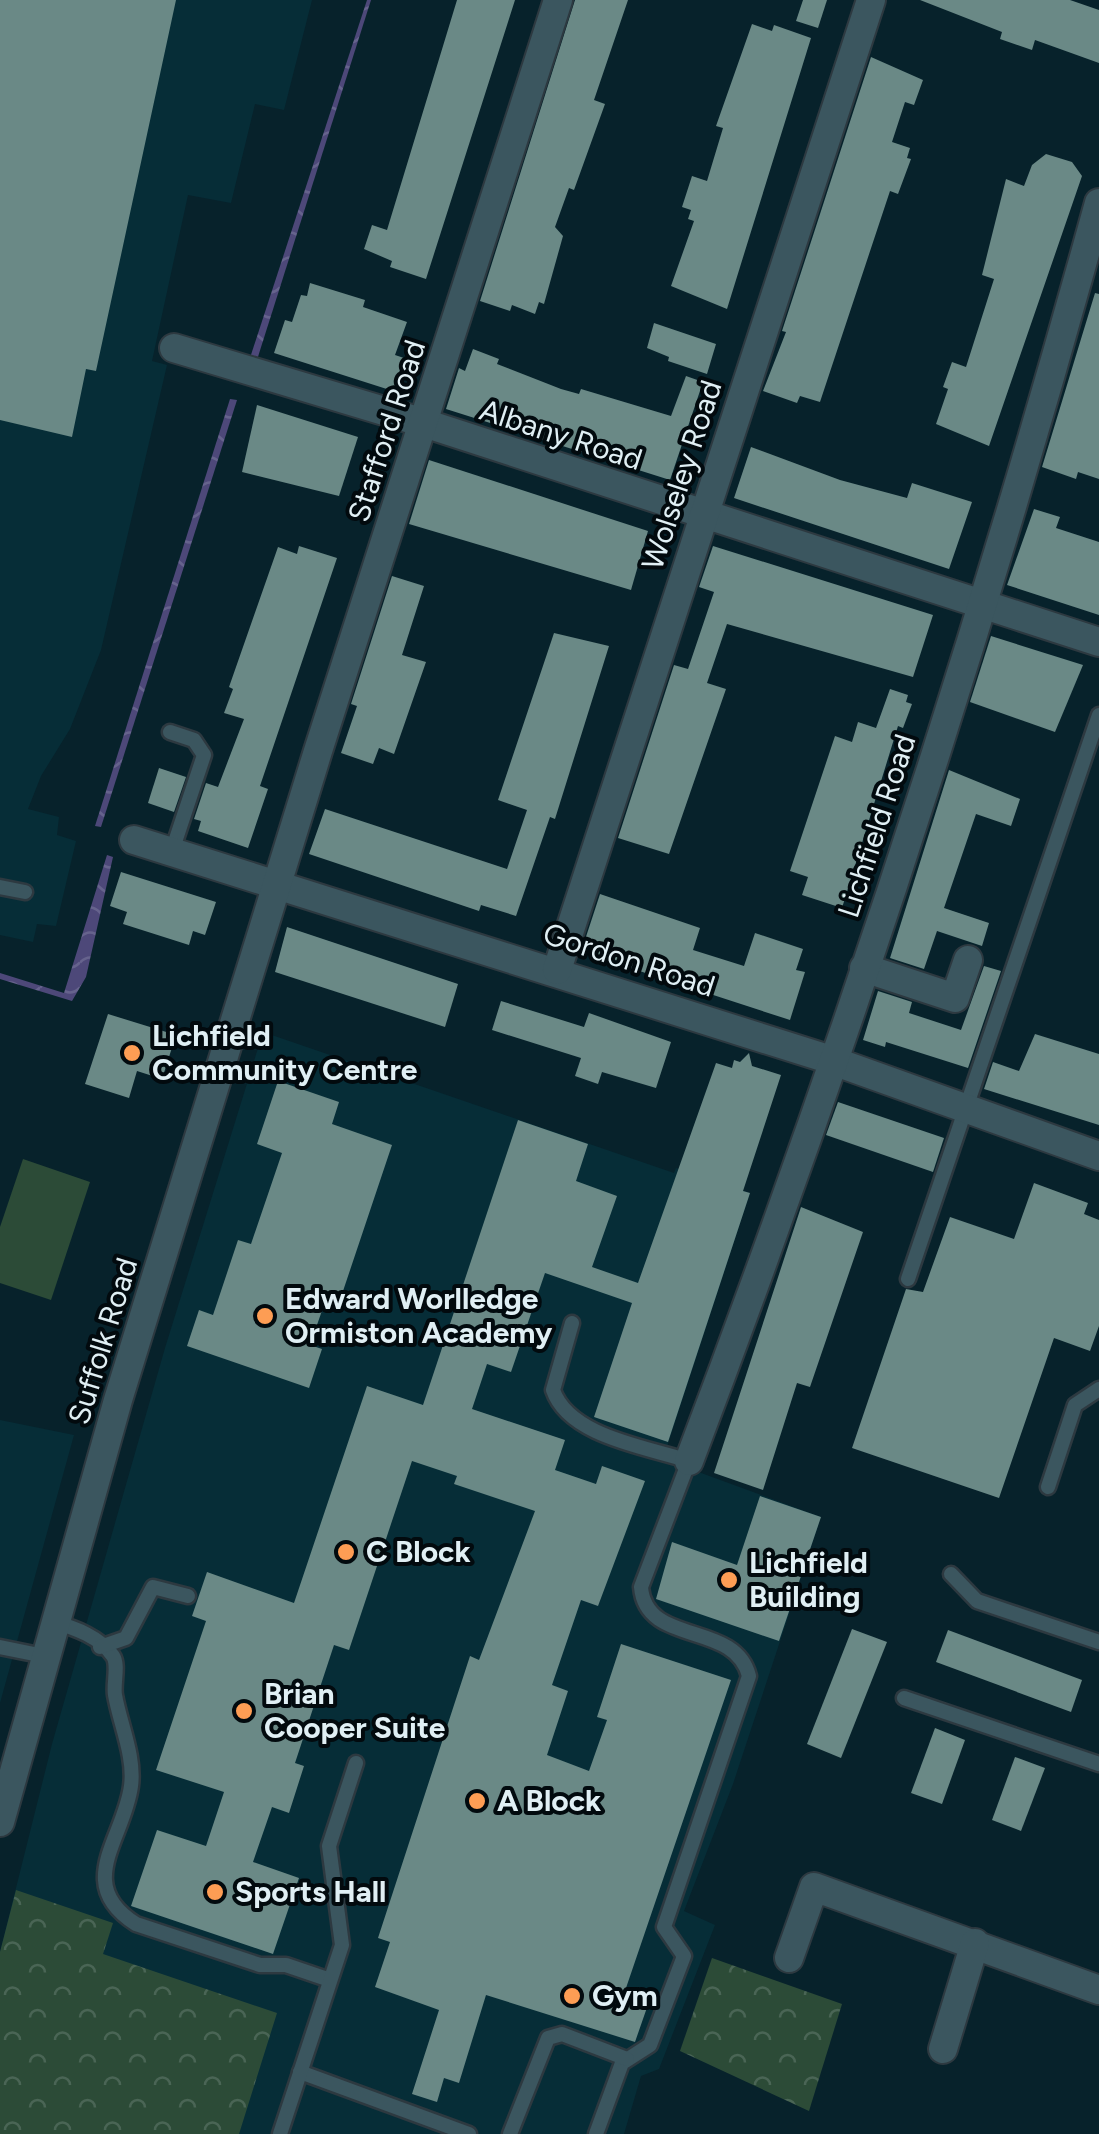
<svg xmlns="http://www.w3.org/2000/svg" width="1099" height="2134" viewBox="0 0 1099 2134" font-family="Figtree,sans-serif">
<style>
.built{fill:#062d37}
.park{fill:url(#park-crowns)}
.garden{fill:#2c4b37}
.water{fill:url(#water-waves)}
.building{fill:#6a8986}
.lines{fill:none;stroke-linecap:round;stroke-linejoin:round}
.service-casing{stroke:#2d3940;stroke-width:19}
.minor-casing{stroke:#2d3940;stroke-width:32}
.tertiary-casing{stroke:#2d3940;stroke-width:32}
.service{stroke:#3b565f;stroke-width:14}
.minor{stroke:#3b565f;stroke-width:28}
.tertiary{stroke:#3b565f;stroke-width:28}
.poi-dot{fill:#fd9d54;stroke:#020a0e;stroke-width:4}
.labels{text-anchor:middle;stroke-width:8;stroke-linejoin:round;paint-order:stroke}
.street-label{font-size:30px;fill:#e0eff4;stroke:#020a0e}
.poi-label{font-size:30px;font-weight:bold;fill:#e0eff4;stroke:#020a0e;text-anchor:start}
</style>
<defs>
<pattern id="park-crowns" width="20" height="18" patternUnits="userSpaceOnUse" patternTransform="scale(2.5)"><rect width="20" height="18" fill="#2c4b37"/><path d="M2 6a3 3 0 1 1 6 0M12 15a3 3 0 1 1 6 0" fill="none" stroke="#4a6555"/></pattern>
<pattern id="water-waves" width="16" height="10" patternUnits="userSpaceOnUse" patternTransform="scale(2.5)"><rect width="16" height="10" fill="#4d4879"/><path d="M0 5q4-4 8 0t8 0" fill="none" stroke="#66638d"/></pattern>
</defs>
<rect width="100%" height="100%" fill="#07222b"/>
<!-- built -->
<g class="built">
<polygon points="0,0 312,0 284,110 255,104 231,203 188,195 152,361 167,365 101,650 70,729 41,776 28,809 59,817 57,835 76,841 56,926 37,924 33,942 0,935"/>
<polygon points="263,1032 674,1173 676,1168 750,1193 663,1459 821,1517 733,1784 684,1911 715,1925 659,2069 641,2076 624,2134 0,2134 0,1952 52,1744 165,1348"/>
<polygon points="0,1420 74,1435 0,1703"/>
</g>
<!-- park -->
<g class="park">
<polygon points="16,1890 113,1923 103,1954 277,2013 239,2134 0,2134 0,1952"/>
<polygon points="712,1958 842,2004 809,2111 680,2051"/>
</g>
<!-- garden -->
<polygon class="garden" points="23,1159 90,1182 51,1300 0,1283 0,1227"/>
<!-- water -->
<g class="water">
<polygon points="367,0 371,0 256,363 249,361"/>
<polygon points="230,399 237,400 101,827 95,826"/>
<polygon points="107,855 113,857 86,977 72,1001 0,979 0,973 64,993"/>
</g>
<!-- building -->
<g class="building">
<polygon points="0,0 176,0 96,371 86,369 72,437 0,420"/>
<polygon points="457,0 515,0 426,279 390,267 392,261 364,249 372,225 387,230"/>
<polygon points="575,0 628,0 594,100 605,104 574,190 569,188 555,227 563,236 544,304 539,302 535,314 512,305 510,311 480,301"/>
<polygon points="803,0 827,0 818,28 796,21"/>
<polygon points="920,0 1070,0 1099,10 1099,63 1035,40 1032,50 1000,39 1002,32"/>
<polygon points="752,24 772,31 774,25 811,38 727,309 671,286 694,221 688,219 691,210 682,207 692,176 707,181 723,128 716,126"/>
<polygon points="871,57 923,80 914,105 905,102 892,142 910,148 907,158 911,159 898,194 890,191 820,402 800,396 797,403 763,391 786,332 782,331"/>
<polygon points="1046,154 1072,162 1082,176 989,446 936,424 948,389 943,387 952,362 966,367 994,279 982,275 1006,179 1024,186 1032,165"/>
<polygon points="310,283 365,300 363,307 407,322 395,355 404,358 393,391 274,353 285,320 292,322 301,295 307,296"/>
<polygon points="1095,293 1099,294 1099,479 1078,472 1076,479 1042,467"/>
<polygon points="654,323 716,344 707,374 668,361 669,357 647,348"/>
<polygon points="473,349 499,359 497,364 561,389 579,394 581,389 671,416 686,376 703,382 670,480 446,409 459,368 465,371"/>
<polygon points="257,405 358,437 339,496 242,472"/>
<polygon points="751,447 840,480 907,498 912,483 972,502 949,569 734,498"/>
<polygon points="429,460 648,531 631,590 409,524"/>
<polygon points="1034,509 1060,517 1056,528 1099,542 1099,615 1007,585"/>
<polygon points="299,546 337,558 260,786 268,789 248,848 198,831 201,821 194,819 206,783 218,787 244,719 224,713 233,689 229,687 278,547 297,554"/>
<polygon points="713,546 933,615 913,677 727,624 707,683 726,689 669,854 618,838 674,665 688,669 714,592 699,587"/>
<polygon points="392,576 424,586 402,655 426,662 394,754 379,748 373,764 341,753 357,706 351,704"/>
<polygon points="554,633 609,646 555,819 550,817 516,916 481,905 479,911 309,854 325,809 507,869 527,810 498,800"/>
<polygon points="991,636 1083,665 1055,732 970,702"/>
<polygon points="890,689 908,695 906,702 912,704 903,728 898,726 842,908 802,895 808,877 790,871 835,736 852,742 858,722 876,728"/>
<polygon points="159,768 186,777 174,812 148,803"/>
<polygon points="949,770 1020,799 1011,826 976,814 944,908 989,923 982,946 937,931 924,969 890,958"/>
<polygon points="121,872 216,902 205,935 193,931 189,945 123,924 127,912 110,906"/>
<polygon points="600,894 700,928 693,950 744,966 755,933 803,949 796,970 805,972 790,1020 581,952"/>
<polygon points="287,927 458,984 445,1027 275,972"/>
<polygon points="984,966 1001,971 968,1068 886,1042 885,1047 863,1040 878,991 912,1002 909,1013 961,1030"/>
<polygon points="501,1001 584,1027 589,1013 671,1042 656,1088 602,1072 598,1084 575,1076 581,1058 492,1030"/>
<polygon points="108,1014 176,1035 162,1079 137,1071 129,1098 85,1084"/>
<polygon points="1035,1034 1099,1054 1099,1125 984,1089 993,1062 1019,1071"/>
<polygon points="749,1053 752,1066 781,1075 743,1191 750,1193 668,1442 594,1417 632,1303 545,1273 511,1372 487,1364 472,1409 565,1440 555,1470 596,1484 602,1466 645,1481 598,1606 581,1600 552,1685 568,1691 547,1755 589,1771 607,1720 597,1717 621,1644 731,1680 626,1988 651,1996 635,2042 486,1995 459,2083 444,2078 437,2102 412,2094 439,2010 375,1987 390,1942 378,1938 470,1656 479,1660 535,1511 454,1484 457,1476 412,1461 349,1650 334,1645 295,1763 304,1766 289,1813 272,1807 253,1862 299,1878 273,1954 131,1906 157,1830 206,1846 224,1792 156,1770 206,1621 192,1616 207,1572 294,1603 367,1386 423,1405 518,1120 588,1144 576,1181 617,1196 592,1267 638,1283 716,1063 732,1068 734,1060 740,1062"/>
<polygon points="278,1081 339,1102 332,1124 392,1145 338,1306 325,1302 310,1345 322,1349 309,1388 187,1346 199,1310 213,1315 238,1240 251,1244 282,1153 257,1144"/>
<polygon points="838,1102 944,1138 933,1172 826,1135"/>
<polygon points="1034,1183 1088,1203 1084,1214 1099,1220 1099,1326 1090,1351 1054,1338 999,1498 852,1448 906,1289 923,1292 950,1217 1014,1239"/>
<polygon points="801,1207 863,1232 810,1387 797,1383 763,1490 714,1473"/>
<polygon points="760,1496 821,1517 779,1641 656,1599 672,1542 737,1565"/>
<polygon points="852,1629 887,1642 841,1758 807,1744"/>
<polygon points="948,1630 1082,1680 1071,1712 936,1662"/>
<polygon points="935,1728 965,1740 942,1804 911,1793"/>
<polygon points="1015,1757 1045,1768 1021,1831 992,1820"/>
</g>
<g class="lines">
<!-- service casing -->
<g class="service-casing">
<g id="service">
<polyline points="170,732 194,740 204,755 172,851"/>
<polyline points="0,887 25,892"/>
<polyline points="908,1279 1099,715"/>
<path d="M 572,1323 L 553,1390 C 569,1437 648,1447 689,1461 L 641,1587 C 646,1647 735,1620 749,1676 L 664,1927 L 684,1956 L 650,2045 L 622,2063 L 596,2134"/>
<polyline points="1048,1487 1075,1405 1099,1389"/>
<polyline points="951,1574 977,1601 1099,1642"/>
<path d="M 54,1622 C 75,1628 100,1637 113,1656 C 119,1665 113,1684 115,1695 C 120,1724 135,1756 131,1786 C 124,1839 73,1884 136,1924 L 260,1965 L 286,1965 L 330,1980"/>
<polyline points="0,1647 44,1656"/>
<polyline points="100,1647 126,1638 153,1587 188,1596"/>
<polyline points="904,1698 1099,1764"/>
<polyline points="300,2072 469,2134"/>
<polyline points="280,2134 342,1945 329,1846 356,1763"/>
<polyline points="510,2134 548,2038 562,2034 627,2059"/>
</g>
</g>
<!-- minor casing -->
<g class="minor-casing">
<g id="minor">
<polyline points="174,348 424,423 1099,642"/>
<polyline points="134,840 822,1057 1099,1156"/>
<polyline points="864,968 955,998 968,960"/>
<polyline points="557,970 871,0"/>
<path d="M 689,1461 C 846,1048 982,629 1099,203"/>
<polyline points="789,1958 814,1887 1099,1990"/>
<polyline points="943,2049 975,1943"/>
</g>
</g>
<!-- tertiary casing -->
<g class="tertiary-casing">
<polyline id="tertiary" points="0,1822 118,1400 318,751 558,0"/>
</g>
<!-- service -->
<use href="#service" class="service"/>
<!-- minor -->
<use href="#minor" class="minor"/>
<!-- tertiary -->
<use href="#tertiary" class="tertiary"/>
</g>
<!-- markers -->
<g class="poi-dot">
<circle cx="132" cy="1053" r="10"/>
<circle cx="265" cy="1316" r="10"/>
<circle cx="346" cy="1552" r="10"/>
<circle cx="729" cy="1580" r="10"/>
<circle cx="244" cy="1711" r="10"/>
<circle cx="477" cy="1801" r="10"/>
<circle cx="215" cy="1892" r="10"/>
<circle cx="572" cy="1996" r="10"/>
</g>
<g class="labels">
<!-- street labels -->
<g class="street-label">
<text transform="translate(387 431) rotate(-72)" y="10">Stafford Road</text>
<text transform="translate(561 435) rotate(18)" y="10">Albany Road</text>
<text transform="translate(682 475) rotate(-72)" y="10">Wolseley Road</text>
<text transform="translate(877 826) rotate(-72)" y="10">Lichfield Road</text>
<text transform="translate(629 960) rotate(18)" y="10">Gordon Road</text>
<text transform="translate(103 1341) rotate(-73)" y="10">Suffolk Road</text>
</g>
<!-- poi labels -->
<g class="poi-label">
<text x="152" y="1046">Lichfield<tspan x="152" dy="34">Community Centre</tspan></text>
<text x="285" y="1309">Edward Worlledge<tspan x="285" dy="34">Ormiston Academy</tspan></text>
<text x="366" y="1562">C Block</text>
<text x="749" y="1573">Lichfield<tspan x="749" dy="34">Building</tspan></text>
<text x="264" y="1704">Brian<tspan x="264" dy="34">Cooper Suite</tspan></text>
<text x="497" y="1811">A Block</text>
<text x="235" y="1902">Sports Hall</text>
<text x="592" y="2006">Gym</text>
</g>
</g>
</svg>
